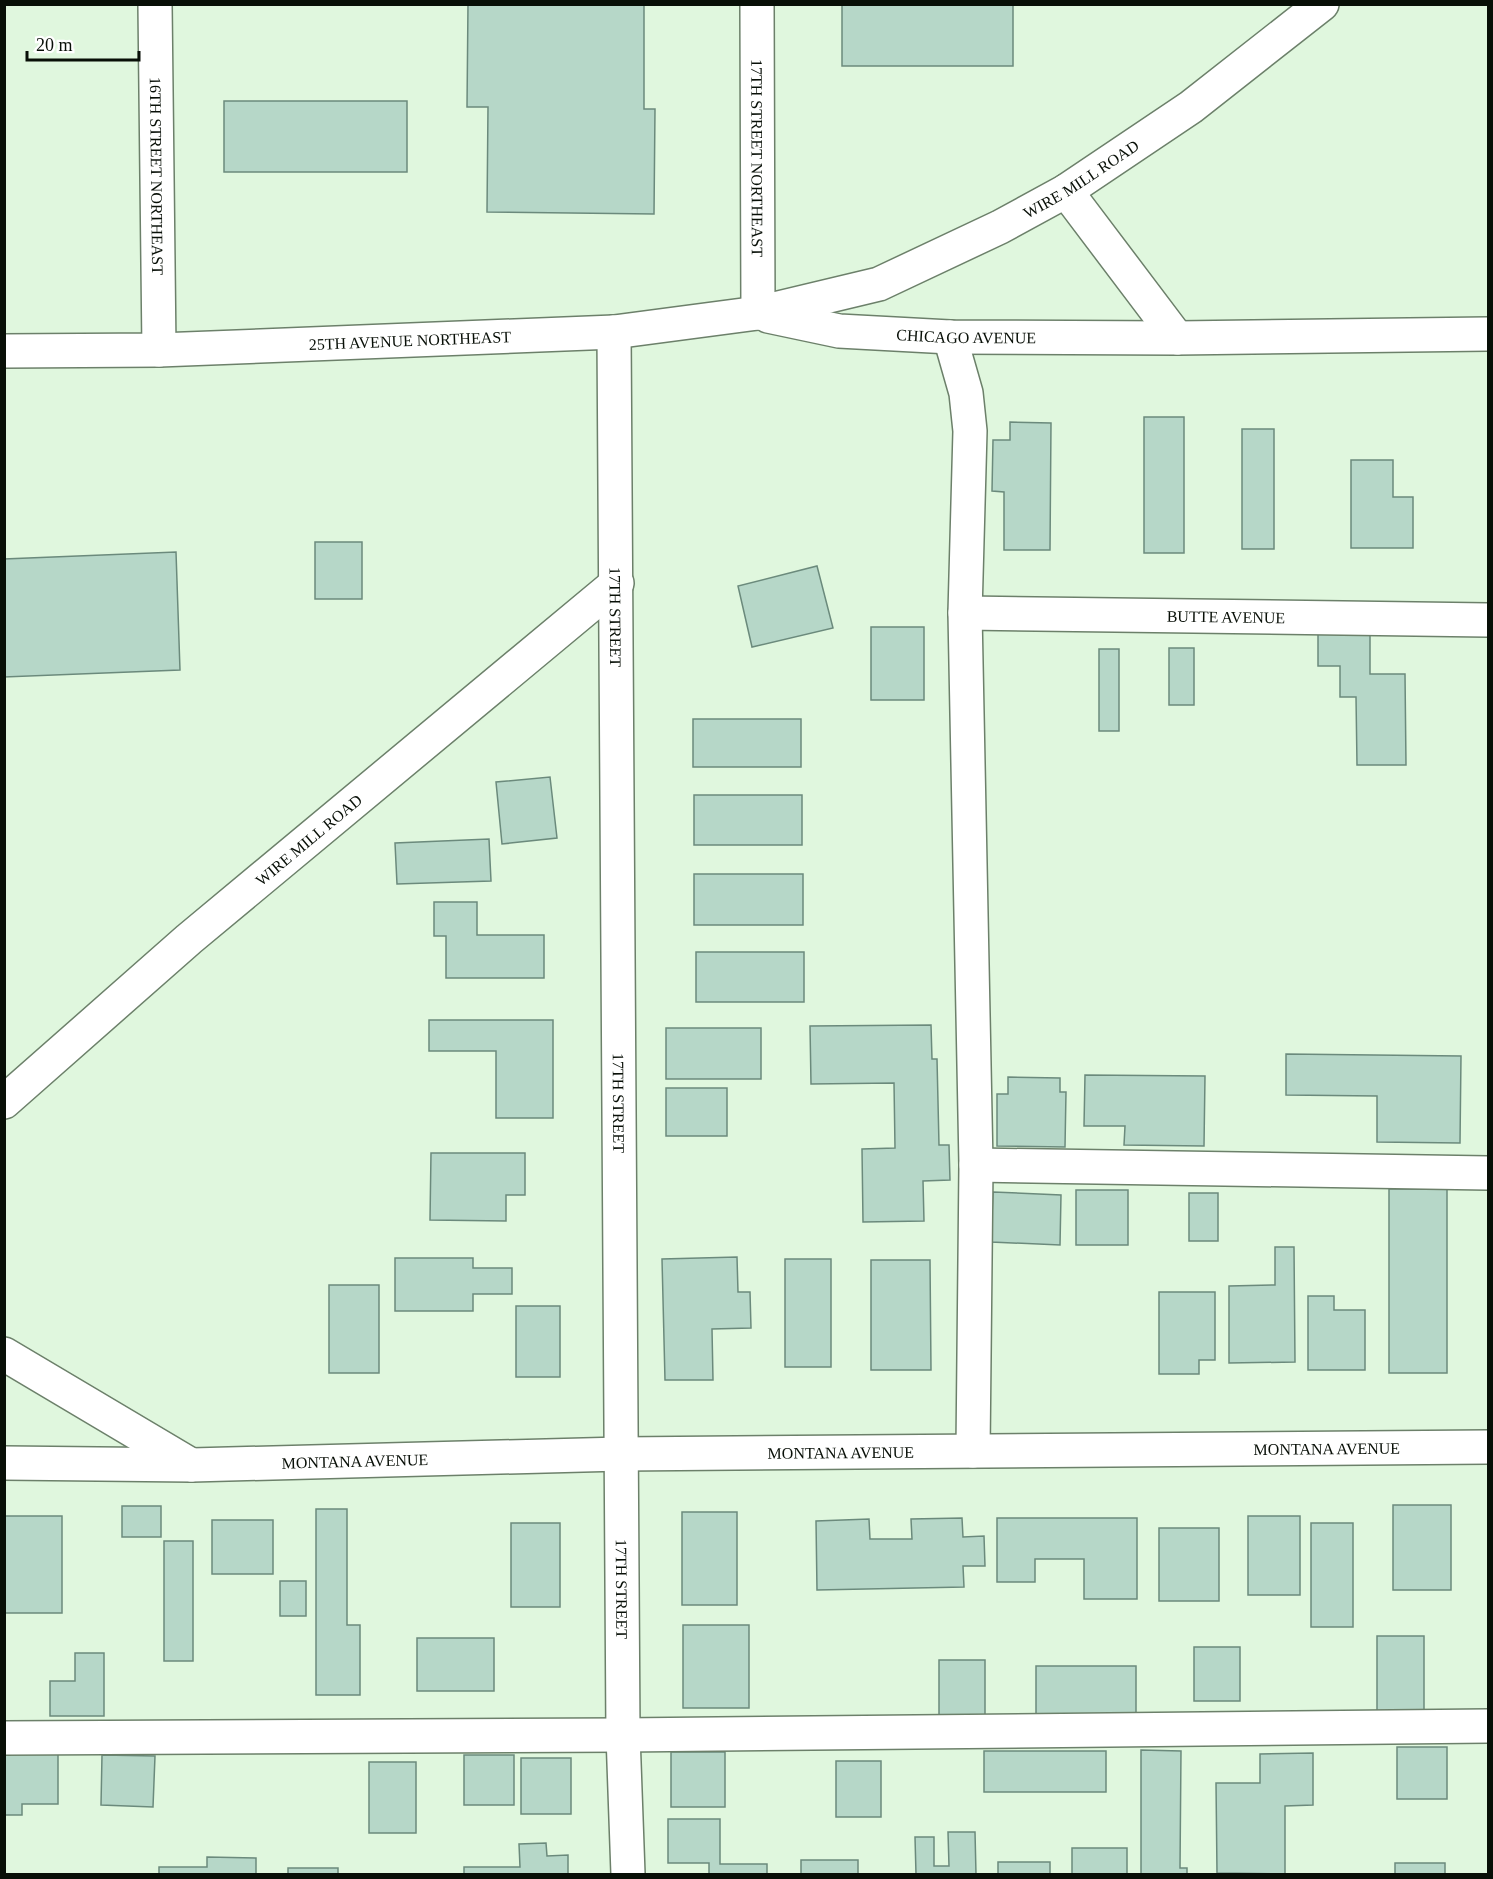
<svg xmlns="http://www.w3.org/2000/svg" width="1493" height="1879" viewBox="0 0 1493 1879" font-family="'Times New Roman',serif">
<style>
.building{fill:#b6d7c8;stroke:#6b8a7c;stroke-width:1.5}
.lines{fill:none;stroke-linecap:round;stroke-linejoin:round}
.minor-casing{stroke:#6c806a;stroke-width:36}
.minor{stroke:#fff;stroke-width:33}
.labels{text-anchor:middle;stroke-width:4.5;stroke-linejoin:round;paint-order:stroke}
.street-label{font-size:16px;fill:#080f07;stroke:#fff}
</style>
<rect width="100%" height="100%" fill="#e0f7de"/>
<!-- building -->
<g class="building">
<polygon points="468,4 644,4 644,109 655,109 654,214 487,212 488,107 467,107"/>
<rect x="842" y="4" width="171" height="62"/>
<rect x="224" y="101" width="183" height="71"/>
<rect x="1144" y="417" width="40" height="136"/>
<polygon points="1010,422 1051,423 1050,550 1004,550 1004,492 992,491 993,440 1010,440"/>
<rect x="1242" y="429" width="32" height="120"/>
<polygon points="1351,460 1393,460 1393,497 1413,497 1413,548 1351,548"/>
<rect x="315" y="542" width="47" height="57"/>
<polygon points="176,552 180,670 4,677 4,559"/>
<polygon points="817,566 833,628 752,647 738,586"/>
<polygon points="1370,626 1370,674 1405,674 1406,765 1357,765 1356,697 1340,697 1340,666 1318,666 1318,627"/>
<rect x="871" y="627" width="53" height="73"/>
<rect x="1169" y="648" width="25" height="57"/>
<rect x="1099" y="649" width="20" height="82"/>
<rect x="693" y="719" width="108" height="48"/>
<polygon points="550,777 557,838 502,844 496,782"/>
<rect x="694" y="795" width="108" height="50"/>
<polygon points="489,839 491,881 397,884 395,843"/>
<rect x="694" y="874" width="109" height="51"/>
<polygon points="434,902 477,902 477,935 544,935 544,978 446,978 446,936 434,936"/>
<rect x="696" y="952" width="108" height="50"/>
<polygon points="429,1020 553,1020 553,1118 496,1118 496,1051 429,1051"/>
<polygon points="931,1025 932,1059 937,1059 939,1145 949,1145 950,1180 923,1181 924,1221 863,1222 862,1149 895,1148 894,1083 811,1084 810,1026"/>
<rect x="666" y="1028" width="95" height="51"/>
<polygon points="1286,1054 1461,1056 1460,1143 1377,1142 1377,1096 1286,1095"/>
<polygon points="1085,1075 1205,1076 1204,1146 1124,1145 1125,1126 1084,1126"/>
<polygon points="1008,1077 1060,1078 1060,1092 1066,1092 1065,1147 997,1146 997,1094 1008,1094"/>
<rect x="666" y="1088" width="61" height="48"/>
<polygon points="431,1153 525,1153 525,1195 506,1195 506,1221 430,1220"/>
<rect x="1389" y="1189" width="58" height="184"/>
<rect x="1076" y="1190" width="52" height="55"/>
<polygon points="993,1192 1061,1195 1060,1245 991,1242"/>
<rect x="1189" y="1193" width="29" height="48"/>
<polygon points="1275,1247 1294,1247 1295,1362 1229,1363 1229,1286 1275,1285"/>
<polygon points="737,1257 738,1292 750,1292 751,1328 712,1329 713,1380 665,1380 662,1259"/>
<polygon points="395,1258 473,1258 473,1268 512,1268 512,1294 473,1294 473,1311 395,1311"/>
<rect x="785" y="1259" width="46" height="108"/>
<polygon points="871,1260 930,1260 931,1370 871,1370"/>
<rect x="329" y="1285" width="50" height="88"/>
<polygon points="1159,1292 1215,1292 1215,1360 1199,1360 1199,1374 1159,1374"/>
<polygon points="1308,1296 1334,1296 1334,1310 1365,1310 1365,1370 1308,1370"/>
<rect x="516" y="1306" width="44" height="71"/>
<rect x="1393" y="1505" width="58" height="85"/>
<rect x="122" y="1506" width="39" height="31"/>
<polygon points="316,1509 347,1509 347,1625 360,1625 360,1695 316,1695"/>
<rect x="682" y="1512" width="55" height="93"/>
<rect x="4" y="1516" width="58" height="97"/>
<rect x="1248" y="1516" width="52" height="79"/>
<polygon points="962,1518 963,1537 984,1536 985,1566 963,1566 964,1587 817,1590 816,1521 869,1519 870,1539 912,1539 911,1519"/>
<polygon points="997,1518 1137,1518 1137,1599 1084,1599 1084,1559 1035,1559 1035,1582 997,1582"/>
<rect x="212" y="1520" width="61" height="54"/>
<rect x="511" y="1523" width="49" height="84"/>
<rect x="1311" y="1523" width="42" height="104"/>
<rect x="1159" y="1528" width="60" height="73"/>
<rect x="164" y="1541" width="29" height="120"/>
<rect x="280" y="1581" width="26" height="35"/>
<rect x="683" y="1625" width="66" height="83"/>
<rect x="1377" y="1636" width="47" height="79"/>
<rect x="417" y="1638" width="77" height="53"/>
<rect x="1194" y="1647" width="46" height="54"/>
<polygon points="75,1653 104,1653 104,1716 50,1716 50,1681 75,1681"/>
<rect x="939" y="1660" width="46" height="56"/>
<rect x="1036" y="1666" width="100" height="48"/>
<rect x="1397" y="1747" width="50" height="52"/>
<polygon points="1141,1750 1181,1751 1180,1868 1187,1868 1187,1874 1141,1874"/>
<rect x="984" y="1751" width="122" height="41"/>
<rect x="671" y="1752" width="54" height="55"/>
<polygon points="1313,1753 1313,1805 1285,1806 1285,1874 1300,1874 1217,1873 1216,1783 1260,1783 1260,1754"/>
<polygon points="4,1754 58,1754 58,1804 22,1804 22,1815 4,1815"/>
<polygon points="102,1755 155,1756 153,1807 101,1805"/>
<rect x="464" y="1755" width="50" height="50"/>
<rect x="521" y="1758" width="50" height="56"/>
<rect x="836" y="1761" width="45" height="56"/>
<rect x="369" y="1762" width="47" height="71"/>
<polygon points="668,1819 720,1819 720,1864 767,1864 767,1874 709,1874 709,1863 668,1863"/>
<polygon points="948,1832 975,1832 976,1874 916,1874 915,1837 934,1837 934,1866 949,1866"/>
<polygon points="546,1843 547,1856 568,1855 568,1874 464,1874 464,1867 520,1867 519,1844"/>
<rect x="1072" y="1848" width="55" height="26"/>
<polygon points="207,1857 256,1858 256,1874 159,1874 159,1867 207,1867"/>
<rect x="801" y="1860" width="57" height="14"/>
<rect x="998" y="1862" width="52" height="12"/>
<rect x="1395" y="1863" width="50" height="11"/>
<rect x="288" y="1868" width="50" height="6"/>
</g>
<g class="lines">
<!-- minor casing -->
<g class="minor-casing">
<g id="minor">
<path id="s1" d="M 155,4 L 159,350"/>
<path id="s2" d="M 757,4 L 758,313"/>
<polyline points="1066,191 1177,338"/>
<path id="s3" d="M 768,316 L 839,331 L 950,337 L 1177,338 L 1488,334"/>
<path id="s4" d="M 614,332 L 623,1735 L 628,1874"/>
<polyline points="950,337 966,393 970,431 965,613 976,1165 973,1451"/>
<path id="s5" d="M 4,351 L 159,350 L 614,332 L 758,313 L 879,284 L 1000,227 L 1066,191 L 1191,107 L 1322,4"/>
<path id="s6" d="M 965,613 L 1488,620"/>
<path id="s7" d="M 4,1102 L 189,939 L 617,583"/>
<polyline points="976,1165 1488,1173"/>
<polyline points="4,1354 191,1465"/>
<path id="s8" d="M 4,1463 L 192,1465 L 621,1454 L 1488,1447"/>
<polyline points="4,1738 623,1735 1488,1726"/>
</g>
</g>
<!-- minor -->
<use href="#minor" class="minor"/>
</g>
<g class="labels">
<!-- street labels -->
<g class="street-label">
<text dy="6" stroke="none"><textPath href="#s2" startOffset="154">17TH STREET NORTHEAST</textPath></text>
<text dy="6" stroke="none"><textPath href="#s1" startOffset="172">16TH STREET NORTHEAST</textPath></text>
<text dy="6" stroke="none"><textPath href="#s5" startOffset="1108">WIRE MILL ROAD</textPath></text>
<text dy="6" stroke="none"><textPath href="#s3" startOffset="200">CHICAGO AVENUE</textPath></text>
<text dy="6" stroke="none"><textPath href="#s5" startOffset="406">25TH AVENUE NORTHEAST</textPath></text>
<text dy="6" stroke="none"><textPath href="#s4" startOffset="285">17TH STREET</textPath></text>
<text dy="6" stroke="none"><textPath href="#s6" startOffset="261">BUTTE AVENUE</textPath></text>
<text dy="6" stroke="none"><textPath href="#s7" startOffset="402">WIRE MILL ROAD</textPath></text>
<text dy="6" stroke="none"><textPath href="#s4" startOffset="771">17TH STREET</textPath></text>
<text dy="6" stroke="none"><textPath href="#s8" startOffset="1323">MONTANA AVENUE</textPath></text>
<text dy="6" stroke="none"><textPath href="#s8" startOffset="837">MONTANA AVENUE</textPath></text>
<text dy="6" stroke="none"><textPath href="#s8" startOffset="351">MONTANA AVENUE</textPath></text>
<text dy="6" stroke="none"><textPath href="#s4" startOffset="1257">17TH STREET</textPath></text>
</g>
</g>
<!-- border -->
<rect width="1493" height="1879" fill="none" stroke="#080f07" stroke-width="12"/>
<!-- scale -->
<path d="M27 51v9h112v-9" fill="none" stroke="#080f07" stroke-width="3"/>
<text x="36" y="51" font-size="18" fill="#080f07" stroke="#ffffff" stroke-width="4.5" paint-order="stroke">20 m</text>
</svg>
